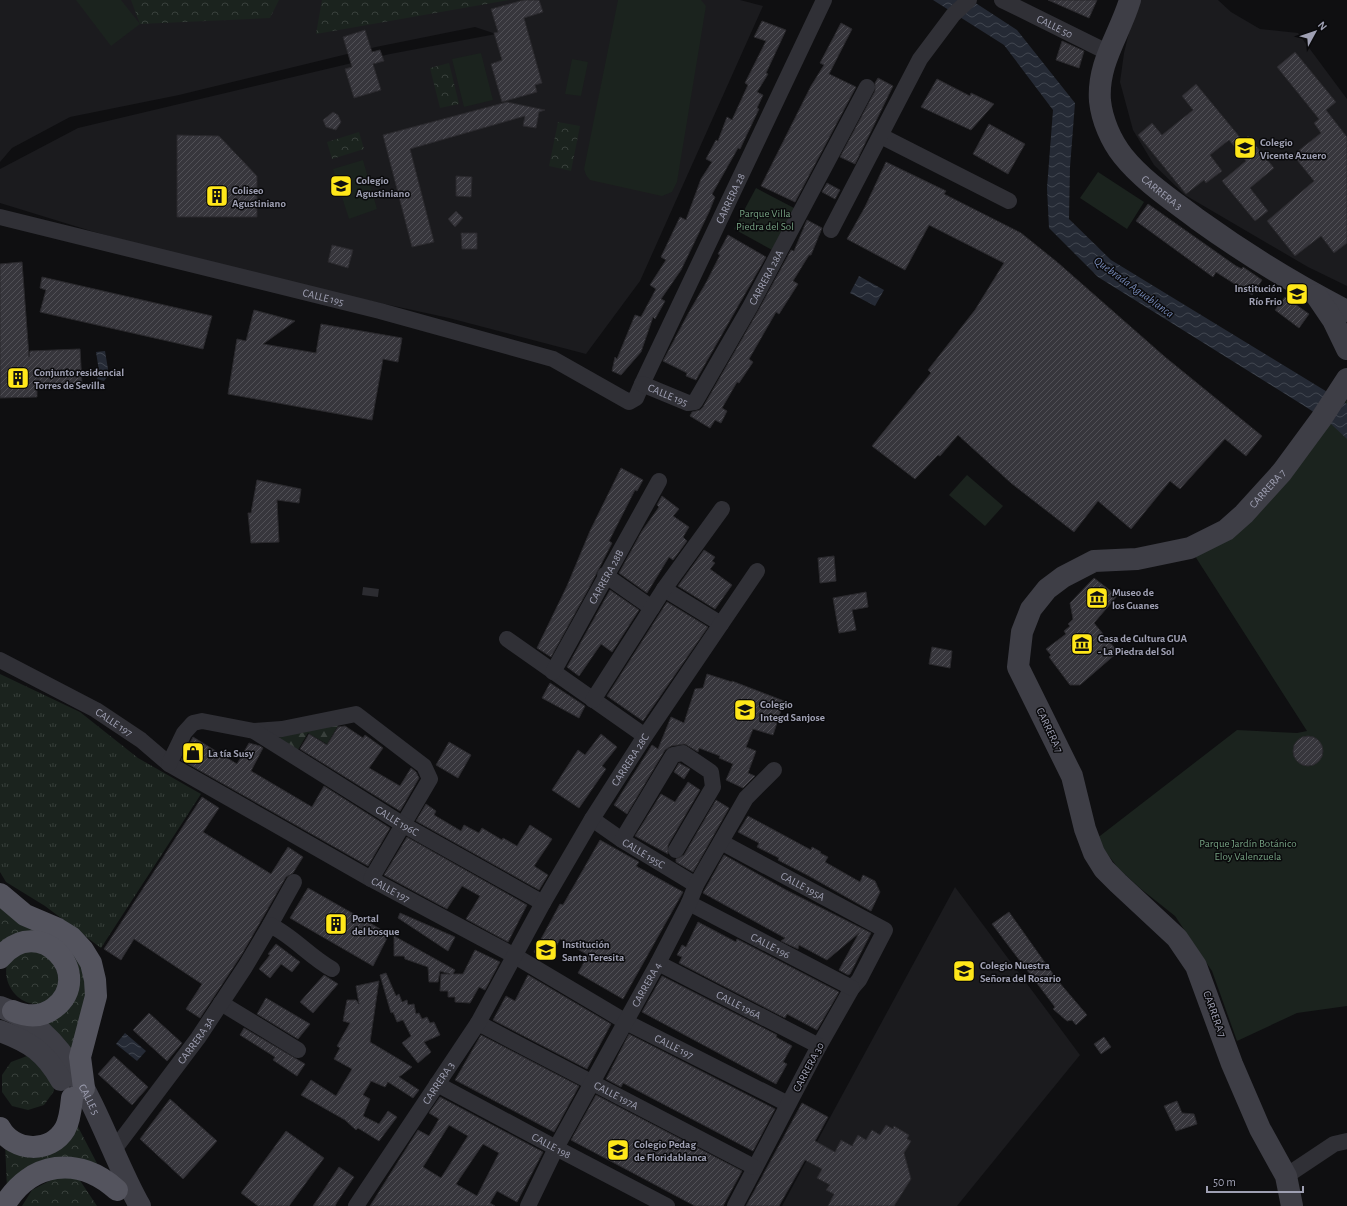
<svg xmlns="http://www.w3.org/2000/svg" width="1347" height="1206" viewBox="0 0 1347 1206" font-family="'Alegreya Sans',sans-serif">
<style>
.built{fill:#1b1b1e}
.grass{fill:url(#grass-tufts)}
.forest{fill:url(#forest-firs)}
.park{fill:url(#park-crowns)}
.garden{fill:#1b231e}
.water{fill:url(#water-waves)}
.building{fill:url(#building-hatch);stroke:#2a292d;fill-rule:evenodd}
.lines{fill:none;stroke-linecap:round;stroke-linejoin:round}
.minor-tunnel{stroke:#2c2c31;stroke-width:16;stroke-dasharray:16 8;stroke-linecap:butt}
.minor{stroke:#303036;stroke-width:16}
.secondary{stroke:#3e3e46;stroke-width:22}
.trunk{stroke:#54545e;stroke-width:22}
.labels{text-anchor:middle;stroke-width:3;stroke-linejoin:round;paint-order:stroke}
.street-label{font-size:11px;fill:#9fa0b3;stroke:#0a0a0c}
.poi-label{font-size:11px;font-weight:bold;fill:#9fa0b3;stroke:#0a0a0c;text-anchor:start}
.park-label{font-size:11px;fill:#74a081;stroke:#0a0a0c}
.water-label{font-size:12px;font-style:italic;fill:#7285b2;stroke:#0a0a0c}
</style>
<defs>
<pattern id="grass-tufts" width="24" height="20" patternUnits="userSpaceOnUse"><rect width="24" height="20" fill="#1b231e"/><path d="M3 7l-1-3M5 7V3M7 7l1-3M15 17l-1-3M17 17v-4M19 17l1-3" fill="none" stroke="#39403c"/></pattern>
<pattern id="forest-firs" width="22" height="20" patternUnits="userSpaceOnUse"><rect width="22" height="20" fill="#1b231e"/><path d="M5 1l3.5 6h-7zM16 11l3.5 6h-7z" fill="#39403c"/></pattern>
<pattern id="park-crowns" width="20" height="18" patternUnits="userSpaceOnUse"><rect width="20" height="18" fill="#1b231e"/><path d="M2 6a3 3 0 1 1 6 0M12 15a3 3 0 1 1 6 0" fill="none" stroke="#39403c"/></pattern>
<pattern id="water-waves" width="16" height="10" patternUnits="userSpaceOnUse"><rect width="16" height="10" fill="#252a35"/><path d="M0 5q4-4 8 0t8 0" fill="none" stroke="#414650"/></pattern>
<pattern id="building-hatch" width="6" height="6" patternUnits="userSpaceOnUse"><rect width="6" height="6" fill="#37363c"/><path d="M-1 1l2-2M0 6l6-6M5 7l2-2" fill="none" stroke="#515056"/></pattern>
</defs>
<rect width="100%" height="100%" fill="#0f0f11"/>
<!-- built -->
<g class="built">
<polygon points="0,0 740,0 763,6 640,281 586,354 449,318 233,271 91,231 0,203 0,169 78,128 390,54 496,34 475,27 376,47 179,95 70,117 12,148 0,162"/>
<polygon points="1137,0 1218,0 1231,12 1260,29 1298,33 1347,99 1347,286 1308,267 1185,195 1154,165 1133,130 1120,82 1124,53"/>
<polygon points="955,887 1080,1055 957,1206 782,1206"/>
</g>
<!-- grass -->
<polygon class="grass" points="0,674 80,712 138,758 201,794 101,948 45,906 6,882 0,872"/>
<!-- forest -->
<polygon class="forest" points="339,724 327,744 308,733 293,758 271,745 288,730"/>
<!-- park -->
<g class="park">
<polygon points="131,0 279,0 270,18 140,24"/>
<polygon points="322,0 509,0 316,34"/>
<polygon points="449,63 459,104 440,108 430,68"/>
<polygon points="558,122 580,126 571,171 549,166"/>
<polygon points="359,132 364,149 332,159 327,142"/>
<polygon points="0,901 61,934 91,977 77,1057 52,1027 40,1020 75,996 80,973 67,951 0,953"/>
<path d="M 17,952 L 48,952 L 61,980 C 59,984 58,991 55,994 C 35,1019 0,993 7,964 C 9,960 14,956 17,952 Z"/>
<polygon points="27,1056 53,1074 54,1091 44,1105 28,1110 12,1106 2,1092 2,1075 11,1062"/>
<polygon points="76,1123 101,1171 73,1159 7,1190 5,1142 19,1154"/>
<polygon points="77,1176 97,1206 22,1206 32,1190 55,1178"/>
</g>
<!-- garden -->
<g class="garden">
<polygon points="76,0 121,0 140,24 111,46"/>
<polygon points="618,0 701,0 706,6 677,182 672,192 662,196 590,180 586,175 584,169"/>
<polygon points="481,53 493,100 464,107 452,59"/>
<polygon points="572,59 588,62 581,96 565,94"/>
<polygon points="363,160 377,209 349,219 333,169"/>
<polygon points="1098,172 1144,202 1127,229 1080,198"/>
<polygon points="756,188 796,209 774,251 734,229"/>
<polygon points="1347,400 1347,1006 1297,1013 1237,1041 1212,971 1175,916 1141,889 1118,868 1096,839 1237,730 1297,733 1307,731 1193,553 1330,423"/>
<polygon points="967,475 1003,506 985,526 949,495"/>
</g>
<!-- water -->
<g class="water">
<polygon points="933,0 971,0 1017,30 1075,103 1070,167 1069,219 1111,260 1347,404 1347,439 1330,423 1306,407 1098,277 1049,228 1047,188 1053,110 1004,45"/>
<polygon points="859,276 884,290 875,306 850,293"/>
<polygon points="105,351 109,375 104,381 97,379 99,371 96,352"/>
<polygon points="125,1033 146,1051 137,1061 116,1044"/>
</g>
<!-- building -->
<g class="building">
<polygon points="524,0 539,0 543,12 524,18 542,83 535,85 537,92 502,102 491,64 502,60 494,33 498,32 491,9"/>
<polygon points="1048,0 1097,0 1089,18"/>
<polygon points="762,21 786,30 766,73 768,74 757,92 763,95 757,108 759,109 740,149 738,148 712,194 715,197 709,212 681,270 661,299 665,301 655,319 653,317 641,352 621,375 612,371 615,357 617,359 635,315 641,317 656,289 650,285 666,260 661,257 680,217 686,220 701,179 712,162 706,159 716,140 718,141 727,117 732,120 748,85 745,83 766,41 754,37"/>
<polygon points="841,23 852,29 829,74 856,87 795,202 761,186 811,86 824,65 820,63"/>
<polygon points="365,30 372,52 380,50 384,61 373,64 381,90 354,98 345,69 352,67 343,37"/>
<polygon points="1062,41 1084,51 1079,68 1056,60"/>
<polygon points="1295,52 1336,102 1326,110 1347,137 1347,243 1334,253 1321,236 1295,256 1267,221 1314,181 1293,155 1321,133 1314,123 1319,119 1277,67"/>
<polygon points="878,78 893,86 855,164 840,157 875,91 875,83"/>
<polygon points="937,79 970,96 971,93 994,104 971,130 921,107"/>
<polygon points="1196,84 1243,141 1248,136 1274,168 1250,188 1268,211 1255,221 1222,181 1246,161 1229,140 1210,155 1222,171 1206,183 1204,180 1186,194 1138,135 1152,123 1162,135 1193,110 1182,96"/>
<polygon points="507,102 545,110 539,112 536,128 523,126 525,116 410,149 434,242 412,247 383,135"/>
<polygon points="333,112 338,115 341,122 336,130 326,127 323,120"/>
<polygon points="989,124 1025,144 1008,174 973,154"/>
<polygon points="177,135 219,136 257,176 257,217 177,217"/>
<polygon points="886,162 946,191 944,194 1021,233 1057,262 1165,357 1262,436 1246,456 1225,439 1180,489 1170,481 1131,529 1098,501 1074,532 1011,483 958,435 940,456 938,455 915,479 872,446 931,373 928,370 975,310 1004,263 929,225 905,270 847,239 865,207"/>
<polygon points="456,176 472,177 471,197 456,196"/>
<polygon points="827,183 840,190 835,199 822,192"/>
<polygon points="1148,204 1236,266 1242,269 1243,267 1262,280 1252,295 1216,272 1213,277 1136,221"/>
<polygon points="456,211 463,218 455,227 448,219"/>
<polygon points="807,220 822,228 811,255 809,255 793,281 798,284 779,314 776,312 749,359 753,362 739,383 737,382 722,408 727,411 721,423 715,420 710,428 690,416 692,412 700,410 703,407 758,311 791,250 794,251"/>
<polygon points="461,233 477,233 477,249 462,249"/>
<polygon points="728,235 766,257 696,380 686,376 687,373 663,361 688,314 707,281 720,255 718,254"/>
<polygon points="332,245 353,250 348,268 328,262"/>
<polygon points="22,262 29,357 30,351 80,349 82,384 37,386 37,397 0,398 0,264"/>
<polygon points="42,277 212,316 203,349 40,312 46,290 40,288"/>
<polygon points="1285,297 1309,314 1299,328 1275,310"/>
<polygon points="254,310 295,321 263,344 316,353 321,324 402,338 398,362 383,359 372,420 228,394 237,339 246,341"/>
<polygon points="621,468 643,480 637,491 635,490 609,541 612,543 590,586 551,657 537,648 567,586 590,531"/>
<polygon points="257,480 301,489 299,503 277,500 279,542 251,543 248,513 251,513"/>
<polygon points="662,496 679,509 673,516 689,527 683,537 687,541 673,560 669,557 647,593 619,573 642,531 659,507 657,505"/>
<polygon points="704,550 715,557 712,561 715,563 710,569 732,585 715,609 678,586"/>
<polygon points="834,556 836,581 820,583 818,558"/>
<polygon points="1094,578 1117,596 1094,623 1118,652 1080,685 1070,685 1049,657 1051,655 1046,649 1066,634 1064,631 1070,626 1068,624 1073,619 1070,603"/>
<polygon points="610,590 639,610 612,652 601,644 579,676 567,667"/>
<polygon points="866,592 868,607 852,610 856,630 839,633 833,598"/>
<polygon points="667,602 708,627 643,721 607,696"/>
<polygon points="932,647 952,651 950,668 929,664"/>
<polygon points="707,674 732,682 732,681 784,701 773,735 753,729 746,747 756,751 748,773 755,776 743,788 726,780 733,764 719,758 720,756 699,748 698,752 685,744 671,746 665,750 627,814 614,805 652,745 658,749 671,717 684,723 695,689 703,688"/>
<polygon points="550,683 585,706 579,718 542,698"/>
<polygon points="345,726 363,738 365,735 383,748 369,768 400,786 411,768 416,772 419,778 400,811 300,749 309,734 327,745 338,727"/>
<polygon points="601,734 617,747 602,766 606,769 579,808 552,790 578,750 585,755"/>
<circle cx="1308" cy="751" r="15"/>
<polygon points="193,737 237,764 249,743 260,746 263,748 251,771 312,807 324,786 390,828 368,866 181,760"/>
<polygon points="449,742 471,755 458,778 436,765"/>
<polygon points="679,763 690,769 684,779 674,772"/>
<polygon points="688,782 700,790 668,845 668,854 635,836 661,794 675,802"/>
<polygon points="202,797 219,808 203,832 271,874 288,847 303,857 293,873 286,877 242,954 200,1018 186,1009 202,984 134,939 121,960 104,949"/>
<polygon points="716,800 729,808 693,872 676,862 676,859 684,855"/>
<polygon points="426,804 436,811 434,815 461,831 464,825 479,833 482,828 502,840 503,838 517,846 530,825 552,839 534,866 548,875 539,890 416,821"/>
<polygon points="748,816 811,850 812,847 821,852 820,853 828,857 825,862 860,882 863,875 875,881 880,892 871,911 809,876 778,860 779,858 757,847 759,843 738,832"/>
<polygon points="407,837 527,905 508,942 466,919 480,896 462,886 447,909 384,875"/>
<polygon points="600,840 639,862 636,866 683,892 623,999 578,973 588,955 560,939 549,960 534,952 560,904 563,905"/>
<polygon points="724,855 786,890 871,933 850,974 848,975 839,970 859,933 827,960 799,945 798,949 781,941 785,938 703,893"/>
<polygon points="308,888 389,934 373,966 290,918"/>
<polygon points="1009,912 1058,981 1087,1015 1076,1025 1072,1020 1067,1021 1053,1009 1055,1007 992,924"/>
<polygon points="400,913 455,937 448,951 398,918"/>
<polygon points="698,922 736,942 737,939 839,992 817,1030 787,1014 785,1018 679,963 682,957 677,955 682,945 686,947"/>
<polygon points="394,936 455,970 453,974 463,974 475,950 500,962 485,990 479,987 470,1003 455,1002 455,997 448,997 448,991 440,991 441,974 450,974 440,971 438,982 429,982 428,967 405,959 404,956 394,956"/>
<polygon points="276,944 300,962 292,972 281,964 270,978 259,969 270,955 268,954"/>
<polygon points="386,973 396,996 399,994 402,1002 407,1000 408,1005 414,1004 416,1014 419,1013 422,1019 427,1017 430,1023 434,1022 440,1035 424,1042 431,1052 418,1063 402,1043 411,1036 403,1020 397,1022 393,1012 391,1013 380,975"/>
<polygon points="324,975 338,984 313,1013 300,1002"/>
<polygon points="528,975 611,1024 587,1069 493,1020 506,996 515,1001"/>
<polygon points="662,976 777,1035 776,1037 792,1046 783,1062 787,1064 776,1084 642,1012"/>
<polygon points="379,981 370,1042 412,1067 399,1077 419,1090 413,1098 388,1082 385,1087 371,1081 363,1095 370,1099 363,1116 379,1124 388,1111 397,1117 379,1141 358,1128 356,1130 345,1120 301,1095 311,1080 336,1096 352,1069 334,1059 340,1048 337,1046 350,1023 343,1021 347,1000 356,1000 359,1004 356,986"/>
<polygon points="266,998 310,1024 298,1039 257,1014"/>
<polygon points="149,1013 182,1043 167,1061 133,1030"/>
<polygon points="244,1028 305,1064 297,1076 273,1060 275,1057 240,1035"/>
<polygon points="629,1034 775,1109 753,1151 623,1083 621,1087 606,1079"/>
<polygon points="481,1035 579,1086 554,1132 455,1080"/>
<polygon points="1104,1037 1111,1047 1101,1054 1094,1044"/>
<polygon points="114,1056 148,1087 132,1105 98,1074"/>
<polygon points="596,1095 742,1171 723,1206 695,1206 571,1140"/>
<path d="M 440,1097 L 543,1152 L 517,1202 L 497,1191 L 490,1203 L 495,1206 L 370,1206 L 418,1130 L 429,1136 L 439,1119 L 429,1113 ZM 449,1125 L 468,1136 L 441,1178 L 423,1167 ZM 483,1144 L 499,1153 L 477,1196 L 456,1184 Z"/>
<polygon points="170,1099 217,1141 183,1179 140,1139"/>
<polygon points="1177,1101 1182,1113 1194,1114 1197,1124 1176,1131 1164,1106"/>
<polygon points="802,1103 828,1117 815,1141 835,1152 841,1140 852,1146 858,1135 866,1140 872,1130 880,1135 886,1125 893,1129 894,1126 909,1135 907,1139 911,1141 904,1153 911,1179 894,1206 828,1206 834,1194 826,1190 830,1185 817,1178 822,1169 805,1160 779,1206 746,1206"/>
<polygon points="286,1131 324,1158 289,1206 258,1206 241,1193"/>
<polygon points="339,1167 354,1177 337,1202 335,1206 313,1206"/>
</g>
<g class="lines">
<!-- minor-tunnel -->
<polyline class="minor-tunnel" points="370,596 371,588"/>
<!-- minor -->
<g class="minor">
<path id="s1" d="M 1002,0 L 1107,52"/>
<polyline points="881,136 1009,201"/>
<path id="s2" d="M 0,217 L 380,311 L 553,359 L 629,402 L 636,398 L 642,384 L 824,0"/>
<polyline points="831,230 920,59 953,15 969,0"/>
<path id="s3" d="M 642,384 L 688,403 L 695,402 L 750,307 L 867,87"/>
<polyline points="605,575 652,608"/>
<polyline points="664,589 721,624"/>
<polyline points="507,639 645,736"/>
<path id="s4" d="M 0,660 L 96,710 L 141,740 L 169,764 L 371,879 L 515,956 L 626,1022 L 788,1104"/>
<path id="s5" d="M 553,672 L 659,481"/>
<polyline points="593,700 664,589 722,509"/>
<polyline points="254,731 282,729 356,714 424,766 430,779 371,879"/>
<path id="s6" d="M 169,764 L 184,733 L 193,723 L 202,721 L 254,731 L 402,824 L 543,903"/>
<path id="s7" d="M 592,819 L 622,840 L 696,885"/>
<polyline points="622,840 673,755 683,753 711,772 713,787 676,850"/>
<path id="s8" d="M 721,842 L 885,930 L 859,980 L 852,988 L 819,1046 L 735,1206"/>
<path id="s9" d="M 689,903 L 852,988"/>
<polyline points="270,925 294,882"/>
<path id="s10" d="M 658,963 L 819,1046"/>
<polyline points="221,1003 298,1050"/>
<path id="s11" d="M 478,1023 L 754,1167"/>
<path id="s12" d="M 437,1084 L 556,1148 L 667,1206"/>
<path id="s13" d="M 113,1151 L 198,1038 L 245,967 L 270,925 C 293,936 310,957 332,969"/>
<polyline points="1286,1176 1334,1144 1347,1141"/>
<path id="s14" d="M 356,1206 L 478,1023 L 543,903 L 592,819 L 645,736 L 757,571"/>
<path id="s15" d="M 528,1206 L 556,1148 L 658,963 L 689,903 L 696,885 L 746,798 L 774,770"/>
</g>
<!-- secondary -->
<g class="secondary">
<path id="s16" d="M 1130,0 C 1120,34 1097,63 1100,101 C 1102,120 1111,141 1123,156 C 1143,181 1172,200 1197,219 C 1247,255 1292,283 1347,311"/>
<polyline points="1316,295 1333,320 1347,349"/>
<path id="s17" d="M 0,1007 C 80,1034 102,1140 140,1206"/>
<path d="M 0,1031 C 30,1042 45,1052 61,1080"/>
<path id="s18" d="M 1292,1206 L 1286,1176 L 1260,1129 L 1232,1064 L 1196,966 L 1177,938 L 1118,883 L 1104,869 L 1094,853 L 1085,829 L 1072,776 L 1018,667 L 1022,632 L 1031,609 L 1047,589 L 1063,577 L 1094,561 L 1137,559 L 1190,548 L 1226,530 L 1244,514 L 1282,472 L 1321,419 L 1347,379"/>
</g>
<!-- trunk -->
<g class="trunk">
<polyline points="0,894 25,915 58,929 71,937 83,950 91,963 95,980 96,996 80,1057 84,1088"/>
<path d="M 0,958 C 39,911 97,975 54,1008 C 41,1018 27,1017 13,1011"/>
<path d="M 0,1128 C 14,1152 50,1154 65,1129 C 70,1120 71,1108 72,1098"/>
<path d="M 4,1206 C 30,1161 79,1155 117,1190"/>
</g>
</g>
<!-- icons -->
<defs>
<g id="school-square" transform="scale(1.15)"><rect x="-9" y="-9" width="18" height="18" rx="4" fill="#ffe719" stroke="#0a0a0c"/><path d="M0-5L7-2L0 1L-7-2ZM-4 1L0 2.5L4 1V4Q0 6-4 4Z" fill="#111"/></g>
<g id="building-square" transform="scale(1.15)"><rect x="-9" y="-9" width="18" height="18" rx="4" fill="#ffe719" stroke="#0a0a0c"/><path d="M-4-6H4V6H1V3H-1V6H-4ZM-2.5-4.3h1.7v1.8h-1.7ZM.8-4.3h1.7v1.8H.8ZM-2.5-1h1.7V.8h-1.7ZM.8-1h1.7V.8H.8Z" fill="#111"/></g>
<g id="museum-square" transform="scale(1.15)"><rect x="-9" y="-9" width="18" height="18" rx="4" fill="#ffe719" stroke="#0a0a0c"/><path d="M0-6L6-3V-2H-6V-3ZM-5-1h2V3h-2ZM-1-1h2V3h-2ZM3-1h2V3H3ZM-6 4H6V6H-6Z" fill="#111"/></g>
<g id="shop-square" transform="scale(1.15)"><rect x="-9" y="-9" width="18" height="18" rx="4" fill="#ffe719" stroke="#0a0a0c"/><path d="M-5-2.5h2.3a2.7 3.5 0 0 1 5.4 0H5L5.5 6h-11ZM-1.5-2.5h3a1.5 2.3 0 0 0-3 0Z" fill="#111"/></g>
</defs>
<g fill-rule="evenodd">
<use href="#school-square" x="1245" y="148"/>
<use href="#school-square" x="341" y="186"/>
<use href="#building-square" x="217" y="196"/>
<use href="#school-square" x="1297" y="294"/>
<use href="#building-square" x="18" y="378"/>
<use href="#museum-square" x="1097" y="598"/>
<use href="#museum-square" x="1082" y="644"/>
<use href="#school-square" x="745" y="710"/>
<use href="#shop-square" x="193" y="753"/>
<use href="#building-square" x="336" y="924"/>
<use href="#school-square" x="546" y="950"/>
<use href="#school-square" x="964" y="971"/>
<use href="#school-square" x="618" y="1150"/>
</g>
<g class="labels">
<!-- street labels -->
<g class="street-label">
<text dy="4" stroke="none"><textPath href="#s1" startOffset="59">CALLE 50</textPath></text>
<text dy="4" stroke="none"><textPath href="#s16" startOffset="220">CARRERA 3</textPath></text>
<text dy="4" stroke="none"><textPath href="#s2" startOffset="887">CARRERA 28</textPath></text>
<text dy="4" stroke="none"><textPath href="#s3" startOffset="200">CARRERA 28A</textPath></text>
<text dy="4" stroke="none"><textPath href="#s2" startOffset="333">CALLE 195</textPath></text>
<text dy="4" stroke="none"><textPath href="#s3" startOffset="28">CALLE 195</textPath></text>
<text dy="4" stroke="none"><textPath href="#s18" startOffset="951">CARRERA 7</textPath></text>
<text dy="4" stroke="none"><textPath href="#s5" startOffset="109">CARRERA 28B</textPath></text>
<text dy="4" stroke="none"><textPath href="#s4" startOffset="130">CALLE 197</textPath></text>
<text transform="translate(1050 730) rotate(65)" y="4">CARRERA 7</text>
<text dy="4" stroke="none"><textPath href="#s14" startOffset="524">CARRERA 28C</textPath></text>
<text dy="4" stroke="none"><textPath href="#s6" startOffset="279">CALLE 196C</textPath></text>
<text dy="4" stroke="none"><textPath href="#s7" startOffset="62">CALLE 195C</textPath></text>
<text dy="4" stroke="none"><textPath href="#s8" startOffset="93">CALLE 195A</textPath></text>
<text dy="4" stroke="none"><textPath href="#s4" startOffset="454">CALLE 197</textPath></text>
<text dy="4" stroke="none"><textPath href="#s9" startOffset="92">CALLE 196</textPath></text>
<text dy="4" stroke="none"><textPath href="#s15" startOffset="251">CARRERA 4</textPath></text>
<text dy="4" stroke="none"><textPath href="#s10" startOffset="91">CALLE 196A</textPath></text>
<text transform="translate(1215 1014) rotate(70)" y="4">CARRERA 7</text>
<text dy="4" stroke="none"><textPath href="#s13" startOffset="138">CARRERA 3A</textPath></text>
<text dy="4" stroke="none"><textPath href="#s4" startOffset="778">CALLE 197</textPath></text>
<text transform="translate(808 1067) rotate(-62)" y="4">CARRERA 30</text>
<text dy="4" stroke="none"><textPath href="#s14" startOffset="148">CARRERA 3</textPath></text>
<text dy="4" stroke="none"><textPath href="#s11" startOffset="156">CALLE 197A</textPath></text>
<text dy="4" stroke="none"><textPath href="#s17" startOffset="132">CALLE 5</textPath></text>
<text dy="4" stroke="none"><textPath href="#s12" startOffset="130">CALLE 198</textPath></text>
</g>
<!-- poi labels -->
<g class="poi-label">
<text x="1260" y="146">Colegio<tspan x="1260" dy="13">Vicente Azuero</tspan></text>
<text x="356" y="184">Colegio<tspan x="356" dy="13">Agustiniano</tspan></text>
<text x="232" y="194">Coliseo<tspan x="232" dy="13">Agustiniano</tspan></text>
<text x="1282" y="292" text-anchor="end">Institución<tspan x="1282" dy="13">Río Frio</tspan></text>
<text x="34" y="376">Conjunto residencial<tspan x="34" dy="13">Torres de Sevilla</tspan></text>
<text x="1112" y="596">Museo de<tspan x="1112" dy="13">los Guanes</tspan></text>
<text x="1098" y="642">Casa de Cultura GUA<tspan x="1098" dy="13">- La Piedra del Sol</tspan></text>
<text x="760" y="708">Colegio<tspan x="760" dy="13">Integd Sanjose</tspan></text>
<text x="208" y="757">La tía Susy</text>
<text x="352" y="922">Portal<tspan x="352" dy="13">del bosque</tspan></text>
<text x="562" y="948">Institución<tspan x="562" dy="13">Santa Teresita</tspan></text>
<text x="980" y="969">Colegio Nuestra<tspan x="980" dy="13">Señora del Rosario</tspan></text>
<text x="634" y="1148">Colegio Pedag<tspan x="634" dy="13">de Floridablanca</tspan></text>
</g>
<!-- park labels -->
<g class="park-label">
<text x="765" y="217">Parque Villa<tspan x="765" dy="13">Piedra del Sol</tspan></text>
<text x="1248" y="847">Parque Jardín Botánico<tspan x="1248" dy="13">Eloy Valenzuela</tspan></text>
</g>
<!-- water labels -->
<g class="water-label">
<text transform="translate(1134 287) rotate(36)" y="4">Quebrada Aguablanca</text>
</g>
</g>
<!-- north arrow -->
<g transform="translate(1315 32) rotate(50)" stroke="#0a0a0c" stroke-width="3" paint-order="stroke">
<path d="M0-3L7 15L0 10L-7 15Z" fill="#9fa0b3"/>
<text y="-6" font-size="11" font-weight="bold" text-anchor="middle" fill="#9fa0b3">N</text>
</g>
<!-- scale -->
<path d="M1207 1186v6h96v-6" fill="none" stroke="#9fa0b3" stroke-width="2"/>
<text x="1213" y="1186" font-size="12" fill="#9fa0b3" stroke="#0a0a0c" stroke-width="3" paint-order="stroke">50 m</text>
</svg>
